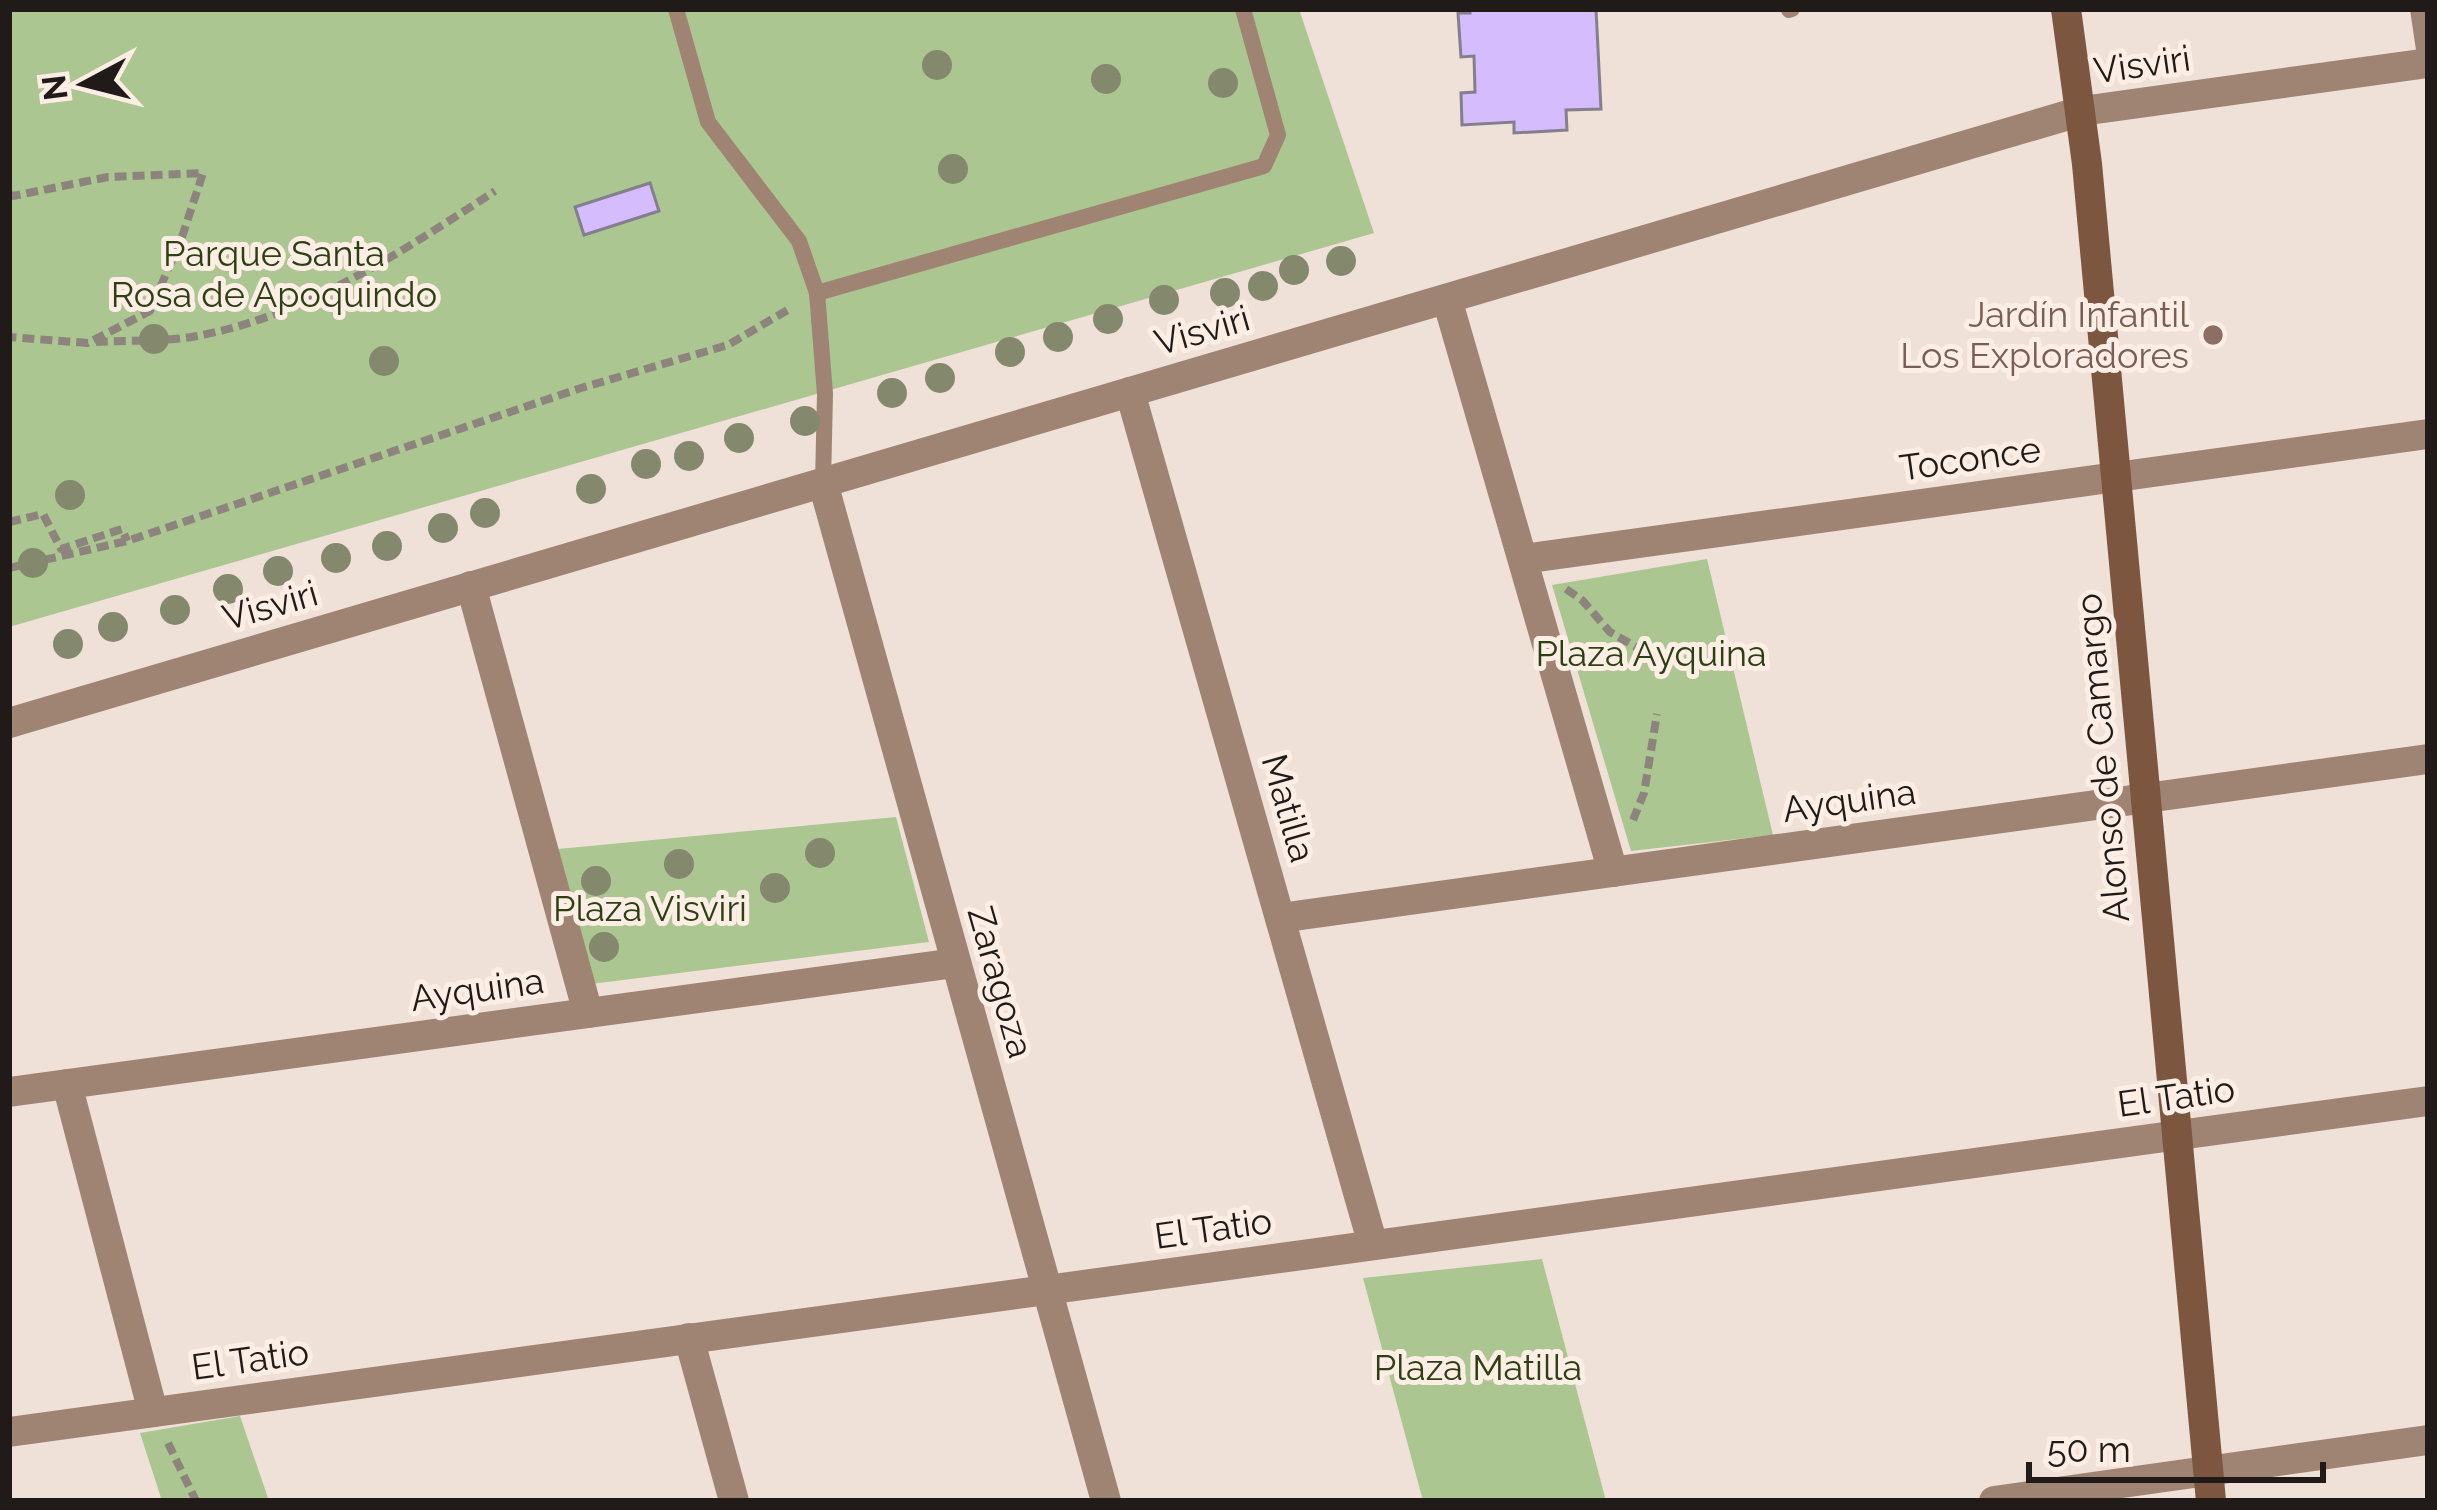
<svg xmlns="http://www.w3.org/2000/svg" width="2437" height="1510" viewBox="0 0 2437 1510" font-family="Raleway,sans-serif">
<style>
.green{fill:#abc691}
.building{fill:#d4bcfd;stroke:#847f8c;stroke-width:3}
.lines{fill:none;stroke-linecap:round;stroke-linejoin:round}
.path{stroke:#8e847e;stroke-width:8;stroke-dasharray:12 6;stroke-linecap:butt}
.lane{stroke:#9f8473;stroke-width:16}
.street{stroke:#9f8473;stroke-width:30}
.secondary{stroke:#7c563e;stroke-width:30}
.tree{fill:#84886c}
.education-dot{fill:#8d6e63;stroke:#fcede5;stroke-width:4.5}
.labels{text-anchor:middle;stroke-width:10;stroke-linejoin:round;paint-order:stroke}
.street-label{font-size:36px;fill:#201b18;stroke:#fcede5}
.park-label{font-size:36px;fill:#2c4013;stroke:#fcede5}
.education-label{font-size:36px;fill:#785e54;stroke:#fcede5;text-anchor:end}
</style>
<rect width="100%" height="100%" fill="#efe0d8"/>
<!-- green -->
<g class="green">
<polygon points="9,9 1299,9 1374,233 9,627"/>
<polygon points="1707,559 1773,835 1631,851 1552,585"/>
<polygon points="896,817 929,942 591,984 558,849"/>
<polygon points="1542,1259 1606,1501 1423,1501 1363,1278"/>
<polygon points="240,1416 269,1501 162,1501 140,1433"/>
</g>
<!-- building -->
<g class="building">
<polygon points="1470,9 1596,9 1601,109 1566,110 1567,130 1514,133 1514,122 1462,125 1461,93 1475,92 1474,56 1461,57 1458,13 1470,13"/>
<polygon points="650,183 659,211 584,235 575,207"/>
</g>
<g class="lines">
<!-- path -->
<g class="path">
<polyline points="9,194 13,196 108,177 203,173 182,237 150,311 88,343 9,337"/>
<path d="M 96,342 C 129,340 165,342 197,336 C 306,316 403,251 495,191"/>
<polyline points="9,522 43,514 61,549 122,529 127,541"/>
<polyline points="9,568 127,541 581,388 728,345 791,308"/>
<polyline points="1566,589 1582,600 1610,632 1638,648"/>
<polyline points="1633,820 1644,793 1657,714"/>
<polyline points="168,1443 196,1501"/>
</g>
<!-- lane -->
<g class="lane">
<polyline points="676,9 708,122 799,241 817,293 1264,166 1278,135 1243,9"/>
<polyline points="2418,9 2426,63"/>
<polyline points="1789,10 1792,9"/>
<polyline points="817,293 825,394 823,483"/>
</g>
<!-- street -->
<g class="street">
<polyline points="1447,299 1613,872"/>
<polyline points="1130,392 1373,1245"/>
<polyline points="823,483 1106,1501"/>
<polyline points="1523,559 2428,434"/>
<polyline points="471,586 588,1013"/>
<polyline points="9,723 2082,111 2428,63"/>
<polyline points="1280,918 2428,759"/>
<polyline points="67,1084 153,1412"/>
<polyline points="9,1092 955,963"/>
<polyline points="689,1338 734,1501"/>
<polyline points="9,1432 2428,1101"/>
<polyline points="1994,1501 2428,1440"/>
</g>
<!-- secondary -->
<polyline class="secondary" points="2066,9 2087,164 2211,1501"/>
</g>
<!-- trees -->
<g class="tree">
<circle cx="937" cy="65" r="15"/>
<circle cx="1106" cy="79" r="15"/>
<circle cx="1223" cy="83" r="15"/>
<circle cx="953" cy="169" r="15"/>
<circle cx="1341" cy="261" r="15"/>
<circle cx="1294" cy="270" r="15"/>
<circle cx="1263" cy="286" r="15"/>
<circle cx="1225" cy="293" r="15"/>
<circle cx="1164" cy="300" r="15"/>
<circle cx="1108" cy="319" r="15"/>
<circle cx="1058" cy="337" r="15"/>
<circle cx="154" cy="339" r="15"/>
<circle cx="1010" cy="352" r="15"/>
<circle cx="384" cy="361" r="15"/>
<circle cx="940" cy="378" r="15"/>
<circle cx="892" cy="393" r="15"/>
<circle cx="805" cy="421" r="15"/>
<circle cx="739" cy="438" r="15"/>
<circle cx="689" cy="456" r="15"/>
<circle cx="646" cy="464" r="15"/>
<circle cx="591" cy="489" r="15"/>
<circle cx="70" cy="495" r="15"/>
<circle cx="485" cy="513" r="15"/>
<circle cx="443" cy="528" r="15"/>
<circle cx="387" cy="546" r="15"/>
<circle cx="336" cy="558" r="15"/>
<circle cx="33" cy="563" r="15"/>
<circle cx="278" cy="571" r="15"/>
<circle cx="228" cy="589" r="15"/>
<circle cx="175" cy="610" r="15"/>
<circle cx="113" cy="627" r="15"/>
<circle cx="68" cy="644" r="15"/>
<circle cx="820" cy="853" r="15"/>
<circle cx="679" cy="864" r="15"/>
<circle cx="596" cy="881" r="15"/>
<circle cx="775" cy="888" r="15"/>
<circle cx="604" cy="947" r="15"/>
</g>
<!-- markers -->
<circle class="education-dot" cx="2213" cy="335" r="12"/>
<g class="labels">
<!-- street labels -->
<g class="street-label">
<text transform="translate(2142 64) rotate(-8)" y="13">Visviri</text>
<text transform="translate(1202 330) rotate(-16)" y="13">Visviri</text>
<text transform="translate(1970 458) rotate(-8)" y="13">Toconce</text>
<text transform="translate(270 605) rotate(-16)" y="13">Visviri</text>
<text transform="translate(2102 758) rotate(-95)" y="13">Alonso de Camargo</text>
<text transform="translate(1849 800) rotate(-8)" y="13">Ayquina</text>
<text transform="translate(1289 808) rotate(74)" y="13">Matilla</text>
<text transform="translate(1001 982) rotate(74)" y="13">Zaragoza</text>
<text transform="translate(477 989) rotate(-8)" y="13">Ayquina</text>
<text transform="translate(2176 1096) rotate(-8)" y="13">El Tatio</text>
<text transform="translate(1213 1228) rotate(-8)" y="13">El Tatio</text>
<text transform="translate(250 1359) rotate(-8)" y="13">El Tatio</text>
</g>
<!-- park labels -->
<g class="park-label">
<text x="274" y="266">Parque Santa<tspan x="274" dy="41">Rosa de Apoquindo</tspan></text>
<text x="1651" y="666">Plaza Ayquina</text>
<text x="650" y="921">Plaza Visviri</text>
<text x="1478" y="1380">Plaza Matilla</text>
</g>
<!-- education labels -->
<g class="education-label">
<text x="2189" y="327">Jardín Infantil<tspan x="2189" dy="41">Los Exploradores</tspan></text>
</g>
</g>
<!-- border -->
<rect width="2437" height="1510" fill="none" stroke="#201b18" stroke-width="24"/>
<!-- north arrow -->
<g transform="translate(84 84) rotate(263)" stroke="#fcede5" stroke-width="9" paint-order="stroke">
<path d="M0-9L21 45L0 30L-21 45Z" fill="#201b18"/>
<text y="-18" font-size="33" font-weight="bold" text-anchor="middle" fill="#201b18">N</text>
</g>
<!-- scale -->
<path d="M2029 1462v18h294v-18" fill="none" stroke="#201b18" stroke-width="6"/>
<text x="2047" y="1462" font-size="36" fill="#201b18" stroke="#fcede5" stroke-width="9" paint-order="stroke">50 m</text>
</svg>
